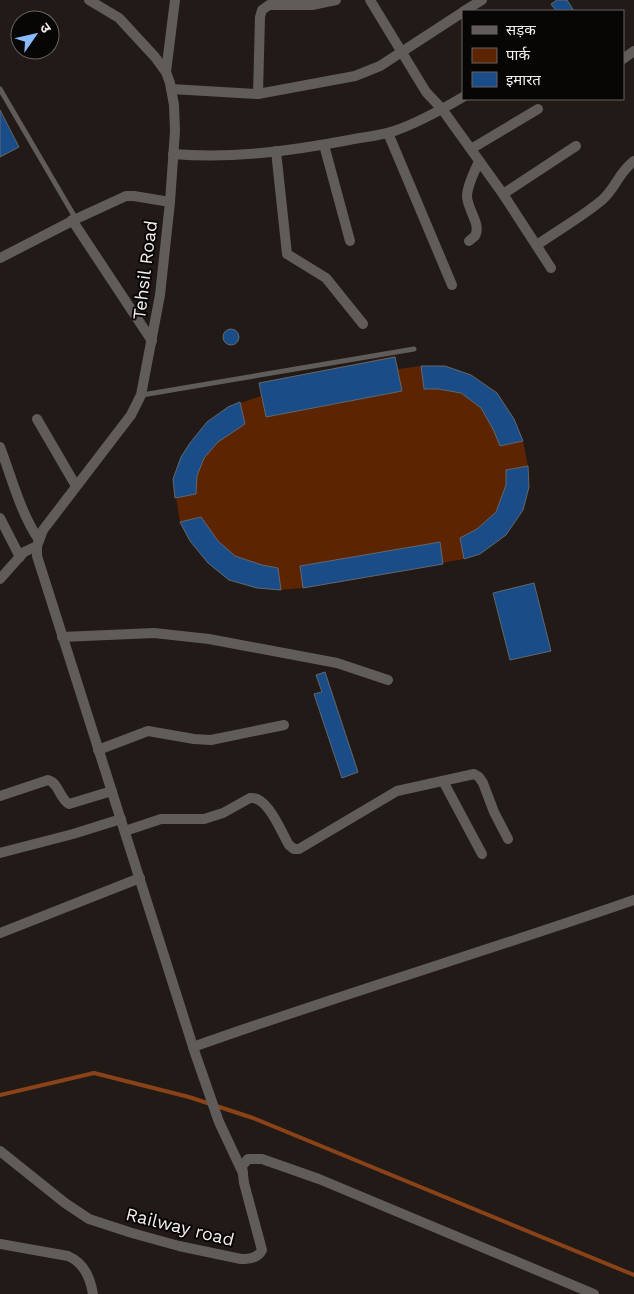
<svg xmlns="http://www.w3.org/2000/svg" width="634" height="1294" viewBox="0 0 634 1294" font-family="'Work Sans','Noto Sans Devanagari',sans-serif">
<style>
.green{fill:#5c2400}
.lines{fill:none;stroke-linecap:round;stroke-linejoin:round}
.stream{stroke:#8a4218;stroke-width:4}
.building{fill:#1a4d88;stroke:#62676e}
.lane{stroke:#605c5a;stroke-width:5}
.street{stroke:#605c5a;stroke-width:10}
.labels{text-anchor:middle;stroke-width:4;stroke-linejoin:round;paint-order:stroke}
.street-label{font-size:18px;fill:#f4efed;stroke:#080605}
</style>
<rect width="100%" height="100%" fill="#211a17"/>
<!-- green -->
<polygon class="green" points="395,356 398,369 421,366 445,366 471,375 497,393 514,419 523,441 528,466 529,487 506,535 480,554 464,559 303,588 281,590 257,588 190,541 180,522 173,479 181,457 190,443 207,422 228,407 261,396 259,383"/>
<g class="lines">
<!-- stream -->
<polyline class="stream" points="0,1095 94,1073 189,1097 253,1118 634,1275"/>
</g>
<!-- building -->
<g class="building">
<polygon points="557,0 567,0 574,11 556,11 551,4"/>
<polygon points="0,110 19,147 0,157"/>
<circle cx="231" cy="337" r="8"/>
<polygon points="395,357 402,391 266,417 259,383"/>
<polygon points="421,366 445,366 471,375 497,393 514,419 523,441 500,446 494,431 481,408 461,393 438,389 424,389"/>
<polygon points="240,402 245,424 218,442 204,458 197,476 196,494 175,498 173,479 181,457 190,443 207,422 228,407"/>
<polygon points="528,466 529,487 523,510 506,535 480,554 464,559 460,538 477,529 496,512 506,485 506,470"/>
<polygon points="201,517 218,541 235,556 262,565 278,568 281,590 257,588 229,580 208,563 190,541 180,522"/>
<polygon points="440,542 443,564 303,588 300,566"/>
<polygon points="534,583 551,651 510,660 493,593"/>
<polygon points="325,672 358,772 342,778 314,694 322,692 316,675"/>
</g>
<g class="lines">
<!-- lane -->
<g class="lane">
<polyline points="0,89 76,219"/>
<polyline points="142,395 414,349"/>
</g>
<!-- street -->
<g class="street">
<polyline points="89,0 119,18 155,57 166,72 170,83 174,105 175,131 170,202 160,295 141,395 131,415 43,530 37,546 37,556 195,1053 219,1122 243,1173"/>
<polyline points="370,0 426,92 442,109 503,194 551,268"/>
<polyline points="464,11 482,0"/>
<polyline points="623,59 634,51"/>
<polyline points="166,72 175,0"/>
<polyline points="171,89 258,94 355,76 380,66 463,12"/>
<polyline points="258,94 260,17 262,10 269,5 312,5 336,0"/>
<polyline points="388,133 452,285"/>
<polyline points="324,145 350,241"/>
<polyline points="471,149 538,109"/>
<polyline points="276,151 287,254 326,278 363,324"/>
<path d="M 173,154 C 232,159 291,151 349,140 C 363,137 380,136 394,131 C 418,123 441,110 463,97"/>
<polyline points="503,194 576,146"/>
<polyline points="72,220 152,341"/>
<path d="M 469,241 L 475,236 C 482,224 466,208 467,195 C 468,183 475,171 479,161"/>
<path d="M 537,245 C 558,230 582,217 602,200 C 616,188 618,173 634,161"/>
<polyline points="0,258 76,219 126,196 134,196 170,202"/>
<polyline points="37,419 76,486"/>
<path d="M 0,447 C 12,478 20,512 39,540"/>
<polyline points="0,518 20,557"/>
<polyline points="0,579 24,552 37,546"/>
<polyline points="62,637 154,633 209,639 337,663 388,680"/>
<polyline points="98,750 148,731 194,739 211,740 284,725"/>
<polyline points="443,781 482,854"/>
<path d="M 0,796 L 48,780 C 59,783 59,798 69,804 L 112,791"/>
<path d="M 125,831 L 161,819 L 204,819 L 223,813 L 250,798 C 268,796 281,832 289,845 L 294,849 L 299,849 L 397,791 L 474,774 L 479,777 L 483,783 L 494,812 L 508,839"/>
<polyline points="0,853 73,834 121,819"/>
<polyline points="0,933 140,878"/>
<path d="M 193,1047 C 339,995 487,951 634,900"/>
<path d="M 0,1151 L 65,1203 L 89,1219 L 132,1233 L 179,1246 L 241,1259 C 250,1259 258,1258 262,1250 L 244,1183 L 242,1166 L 248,1159 L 262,1159 L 319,1179 L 594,1294"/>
<path d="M 0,1244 L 68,1256 C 84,1263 90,1277 93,1294"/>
</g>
</g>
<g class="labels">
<!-- street labels -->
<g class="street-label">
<text transform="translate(145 270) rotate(-83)" y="6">Tehsil Road</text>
<text transform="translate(180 1227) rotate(14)" y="6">Railway road</text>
</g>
</g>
<!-- legend -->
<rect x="462" y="10" width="162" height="90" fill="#080605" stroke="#666362"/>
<rect x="472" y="26" width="25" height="8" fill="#605c5a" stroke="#666362"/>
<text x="506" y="35" font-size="15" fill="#f4efed">सड़क</text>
<rect x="472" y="48" width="25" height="15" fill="#5c2400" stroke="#666362"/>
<text x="506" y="60" font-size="15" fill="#f4efed">पार्क</text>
<rect x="472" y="72" width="25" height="15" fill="#1a4d88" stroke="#666362"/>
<text x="506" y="85" font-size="15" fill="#f4efed">इमारत</text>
<!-- north arrow -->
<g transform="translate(35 35) rotate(56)"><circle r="24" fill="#080605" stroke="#666362"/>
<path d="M0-4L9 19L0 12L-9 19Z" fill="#87bbfb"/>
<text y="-8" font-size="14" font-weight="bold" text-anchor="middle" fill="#f4efed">उ</text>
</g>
</svg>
